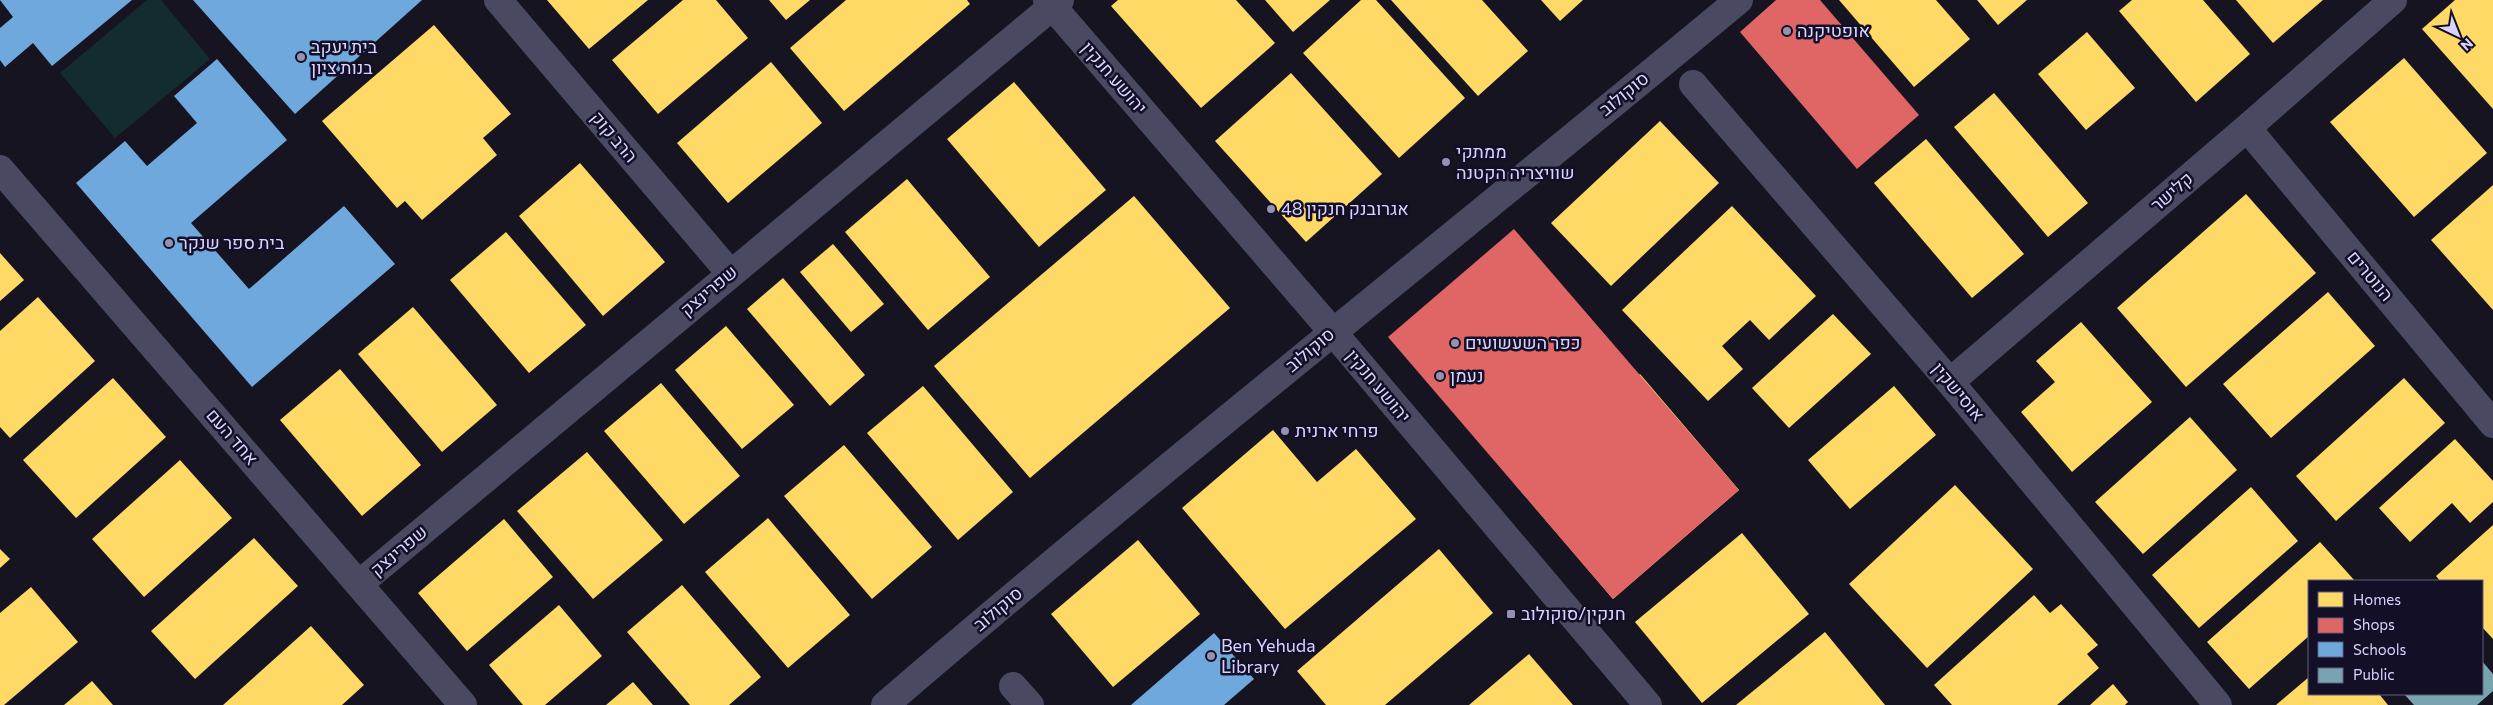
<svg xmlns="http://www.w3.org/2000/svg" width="2493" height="705" viewBox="0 0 2493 705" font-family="Commissioner,Heebo,sans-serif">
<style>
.green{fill:#132c2d}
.homes{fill:#ffd966}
.shops{fill:#e06666}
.schools{fill:#6fa8dc}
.public{fill:#76a5af}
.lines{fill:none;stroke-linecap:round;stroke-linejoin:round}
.minor{stroke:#4a4962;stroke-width:28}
.tertiary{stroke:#4a4962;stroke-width:28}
.poi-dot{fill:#9591b1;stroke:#130f26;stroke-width:2}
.labels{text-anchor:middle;stroke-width:5;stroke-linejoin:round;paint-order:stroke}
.poi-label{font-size:18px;fill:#d9d4ff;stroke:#130f26;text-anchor:start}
.street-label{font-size:18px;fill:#d9d4ff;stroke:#130f26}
</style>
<rect width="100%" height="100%" fill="#161421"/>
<!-- green -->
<polygon class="green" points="147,0 161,0 210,59 115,138 60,73"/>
<!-- homes -->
<g class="homes">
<polygon points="547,0 648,0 589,49"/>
<polygon points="683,0 716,0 748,38 658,114 612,60"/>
<polygon points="769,0 810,0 786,20"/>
<polygon points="846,0 967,0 970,4 844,111 790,48"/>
<polygon points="1118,0 1236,0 1275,43 1201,108 1111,6"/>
<polygon points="1265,0 1330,0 1293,32"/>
<polygon points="1361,0 1376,0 1465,98 1399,158 1303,53"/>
<polygon points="1391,0 1482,0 1528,51 1478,96"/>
<polygon points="1541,0 1583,0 1560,21"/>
<polygon points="1839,0 1936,0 1970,39 1914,87"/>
<polygon points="1977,0 2027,0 1998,25"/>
<polygon points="2132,0 2203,0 2250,54 2196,102 2119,11"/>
<polygon points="2236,0 2323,0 2273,43"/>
<polygon points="2455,0 2493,0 2493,109 2422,29"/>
<polygon points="434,25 511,114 483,138 497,155 422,220 405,201 397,208 322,121"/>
<polygon points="2087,32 2135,88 2086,130 2038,74"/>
<polygon points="2404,58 2487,153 2414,217 2330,122"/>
<polygon points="771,62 822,123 728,203 677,143"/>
<polygon points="1291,73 1382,174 1306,242 1215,141"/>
<polygon points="1014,82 1106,190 1039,247 947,139"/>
<polygon points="1994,93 2088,203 2048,237 1954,127"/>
<polygon points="1660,121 1719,183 1611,286 1551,223"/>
<polygon points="1926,139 2024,254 1972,298 1874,183"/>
<polygon points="580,163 665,262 603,316 519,216"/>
<polygon points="907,179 990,277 928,330 845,232"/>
<polygon points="2493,185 2493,310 2431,240"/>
<polygon points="2246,194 2316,273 2186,387 2117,308"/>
<polygon points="1134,196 1230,308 1030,478 934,366"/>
<polygon points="1732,206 1816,296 1769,340 1750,320 1722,346 1743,369 1708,401 1622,310"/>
<polygon points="506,232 586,325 529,373 450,280"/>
<polygon points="833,244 884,304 851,332 800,272"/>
<polygon points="0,253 24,280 0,301"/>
<polygon points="783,278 865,375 830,406 747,309"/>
<polygon points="2328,292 2375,346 2271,438 2223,384"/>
<polygon points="38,297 95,361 10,438 0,427 0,331"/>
<polygon points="413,307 497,405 442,452 358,354"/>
<polygon points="1833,314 1871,354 1789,428 1752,388"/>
<polygon points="2081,322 2152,402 2072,472 2021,412 2055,382 2036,361"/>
<polygon points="726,326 794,405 742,449 675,370"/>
<polygon points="340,369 421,465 362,516 280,420"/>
<polygon points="1640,374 1739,490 1613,599 1513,482"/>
<polygon points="113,378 166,437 76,518 23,460"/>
<polygon points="2404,378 2445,423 2336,521 2296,476"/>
<polygon points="661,383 740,476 684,524 604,431"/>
<polygon points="923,386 1013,492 958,540 867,433"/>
<polygon points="1894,386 1936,435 1850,509 1808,460"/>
<polygon points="2190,417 2237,470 2143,554 2095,502"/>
<polygon points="1273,430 1317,482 1356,449 1416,519 1285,629 1182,508"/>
<polygon points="2455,439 2493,481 2493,502 2470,523 2452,503 2410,542 2379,508"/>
<polygon points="844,445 932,547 872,599 784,496"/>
<polygon points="587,452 663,540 593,599 517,511"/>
<polygon points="180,460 232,518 144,597 92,539"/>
<polygon points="1955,485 2033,569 1927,668 1849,584"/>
<polygon points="2251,487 2298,541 2199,628 2152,575"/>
<polygon points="768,518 850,615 788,668 705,572"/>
<polygon points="504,519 553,577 467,651 418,593"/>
<polygon points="2493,525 2493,639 2482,627 2482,581 2440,581 2436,576"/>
<polygon points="1742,533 1809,614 1702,703 1635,622"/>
<polygon points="254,538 298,586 195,679 151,631"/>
<polygon points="1138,540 1200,614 1113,687 1051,614"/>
<polygon points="2320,542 2355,581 2309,581 2309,636 2249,689 2207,642"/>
<polygon points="0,549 10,559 0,568"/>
<polygon points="1439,549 1493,613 1385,705 1326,705 1297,671"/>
<polygon points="682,585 761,677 729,705 690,705 627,632"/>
<polygon points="31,587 78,642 4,705 0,705 0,613"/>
<polygon points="2034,595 2050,613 2061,604 2098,645 2087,654 2099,668 2057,705 1952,705 1934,685"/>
<polygon points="559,605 602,656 545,705 523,705 489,665"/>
<polygon points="311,626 364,685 342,705 223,705"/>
<polygon points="1825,632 1885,705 1736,705"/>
<polygon points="1529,654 1573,705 1469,705"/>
<polygon points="2309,677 2309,694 2379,694 2388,705 2276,705"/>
<polygon points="92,681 113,705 64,705"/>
<polygon points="633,682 653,705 606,705"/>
<polygon points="2113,684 2128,702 2125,705 2090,705"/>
</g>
<!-- shops -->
<g class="shops">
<polygon points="1776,0 1820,0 1919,115 1857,169 1740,32"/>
<polygon points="1514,229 1739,490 1613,599 1388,337"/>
</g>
<!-- schools -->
<g class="schools">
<polygon points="0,0 132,0 52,66 33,43 5,67 0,60 0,28 13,17"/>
<polygon points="193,0 422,0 295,114"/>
<polygon points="217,59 287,140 191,223 249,289 344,206 395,264 252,387 76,183 125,141 147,166 197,123 174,96"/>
<polygon points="1214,633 1254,679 1224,705 1131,705"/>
</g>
<!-- public -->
<polygon class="public" points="2482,661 2493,674 2493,691 2477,705 2414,705 2404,694 2482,694"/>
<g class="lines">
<!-- minor -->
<g class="minor">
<polyline points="498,0 730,273"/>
<polyline points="1047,0 1332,331"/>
<polyline points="1693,84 1950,382 2218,705"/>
<polyline points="2247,128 2493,424"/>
<polyline points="0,169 463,705"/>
<polyline points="1950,382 2247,128 2393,0"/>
<polyline points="359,584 1060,0"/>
<polyline points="1013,686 1030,705"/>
</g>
<!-- tertiary -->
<g class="tertiary">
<polyline points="1332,331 1648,705"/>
<path d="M 885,705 C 1165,464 1455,236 1739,0"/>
</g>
</g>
<!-- markers -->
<g class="poi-dot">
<circle cx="1787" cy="31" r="5"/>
<circle cx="301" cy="57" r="5"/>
<circle cx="1446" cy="162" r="5"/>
<circle cx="1271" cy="209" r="5"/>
<circle cx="169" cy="243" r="5"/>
<circle cx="1455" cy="343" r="5"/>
<circle cx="1440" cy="376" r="5"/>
<circle cx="1285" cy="431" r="5"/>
<rect x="1506" y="609" width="10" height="10" rx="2.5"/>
<circle cx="1211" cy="656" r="5"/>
</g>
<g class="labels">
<!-- poi labels -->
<g class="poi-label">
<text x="1797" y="37">אופטיקנה</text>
<text x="311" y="53">בית יעקב<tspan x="311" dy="21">בנות ציון</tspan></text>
<text x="1456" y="158">ממתקי<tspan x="1456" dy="21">שוויצריה הקטנה</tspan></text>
<text x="1281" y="215">אגרובנק חנקין 48</text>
<text x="179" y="249">בית ספר שנקר</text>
<text x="1465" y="349">כפר השעשועים</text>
<text x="1450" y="382">נעמן</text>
<text x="1295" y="437">פרחי ארנית</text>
<text x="1521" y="620">חנקין/סוקולוב</text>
<text x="1221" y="652">Ben Yehuda<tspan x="1221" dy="21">Library</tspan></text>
</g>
<!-- street labels -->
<g class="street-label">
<text transform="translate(1114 78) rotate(49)" y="6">יהושע חנקין</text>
<text transform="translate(1624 94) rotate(-39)" y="6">סוקולוב</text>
<text transform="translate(614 137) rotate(50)" y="6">הרב קוק</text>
<text transform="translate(2172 192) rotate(-41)" y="6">קלישר</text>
<text transform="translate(2370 276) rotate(50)" y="6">הנוטרים</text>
<text transform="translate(709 291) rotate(-40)" y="6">שפרינצק</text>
<text transform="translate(1310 350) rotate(-40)" y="6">סוקולוב</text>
<text transform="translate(1378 386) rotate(50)" y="6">יהושע חנקין</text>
<text transform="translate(1958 392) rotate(50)" y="6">אוסישקין</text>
<text transform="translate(232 437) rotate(49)" y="6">אחד העם</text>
<text transform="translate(399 551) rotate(-40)" y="6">שפרינצק</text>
<text transform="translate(998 609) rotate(-40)" y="6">סוקולוב</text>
</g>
</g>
<!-- legend -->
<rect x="2308" y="580" width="175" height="115" fill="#130f26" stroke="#625e7d"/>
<rect x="2318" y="592" width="25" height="15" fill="#ffd966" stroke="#625e7d"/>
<text x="2353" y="605" font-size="15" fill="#d9d4ff">Homes</text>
<rect x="2318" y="618" width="25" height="15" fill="#e06666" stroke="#625e7d"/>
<text x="2353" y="630" font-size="15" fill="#d9d4ff">Shops</text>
<rect x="2318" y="642" width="25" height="15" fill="#6fa8dc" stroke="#625e7d"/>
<text x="2353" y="655" font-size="15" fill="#d9d4ff">Schools</text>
<rect x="2318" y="668" width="25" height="15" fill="#76a5af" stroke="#625e7d"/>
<text x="2353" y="680" font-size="15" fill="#d9d4ff">Public</text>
<!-- north arrow -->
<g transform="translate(2458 35) rotate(137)" stroke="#130f26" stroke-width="4" paint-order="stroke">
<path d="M0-4L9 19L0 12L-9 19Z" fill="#d9d4ff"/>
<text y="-8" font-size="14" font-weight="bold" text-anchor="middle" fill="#d9d4ff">N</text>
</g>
</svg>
